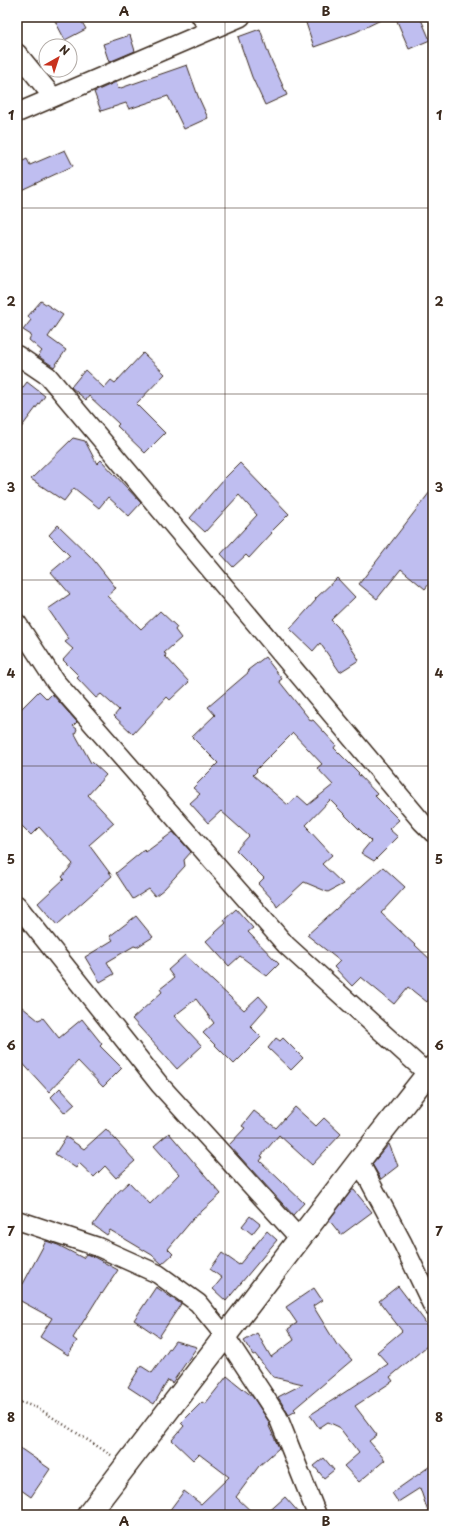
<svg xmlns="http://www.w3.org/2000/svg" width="450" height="1532" viewBox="0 0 450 1532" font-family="'Playpen Sans',sans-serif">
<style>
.building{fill:#bfbef0;stroke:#3b2a1e;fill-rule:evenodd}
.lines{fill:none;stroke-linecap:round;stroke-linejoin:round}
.minor-casing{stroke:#3b2a1e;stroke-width:21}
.tertiary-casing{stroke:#3b2a1e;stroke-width:25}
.path{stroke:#3b2a1e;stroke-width:2.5;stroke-dasharray:1 3;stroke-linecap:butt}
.minor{stroke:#fff;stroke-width:18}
.tertiary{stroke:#fff;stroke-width:22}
.grid{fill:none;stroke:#3b2a1e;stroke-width:1;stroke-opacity:0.55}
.neatline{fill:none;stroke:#3b2a1e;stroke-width:1.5}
.grid-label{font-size:13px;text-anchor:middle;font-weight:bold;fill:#3b2a1e}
</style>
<rect width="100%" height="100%" fill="#fff"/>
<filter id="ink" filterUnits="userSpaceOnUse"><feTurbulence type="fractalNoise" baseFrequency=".025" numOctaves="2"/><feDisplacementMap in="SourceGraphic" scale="8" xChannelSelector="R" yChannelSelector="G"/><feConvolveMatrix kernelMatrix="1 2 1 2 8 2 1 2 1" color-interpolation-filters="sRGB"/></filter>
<g filter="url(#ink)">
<!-- building -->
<g class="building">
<polygon points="53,17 79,17 86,29 65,40"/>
<polygon points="304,17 387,17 356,32 314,47"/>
<polygon points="405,17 420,17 430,40 409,49 397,21"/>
<polygon points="260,29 269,55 287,95 265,105 252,77 238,37"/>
<polygon points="130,35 135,51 109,62 103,44"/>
<polygon points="187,65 198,96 208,118 184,129 168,96 129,109 126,103 101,111 94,92 116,82 118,89"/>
<polygon points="65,150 73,166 17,192 17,164 27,159 30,165"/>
<polygon points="41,301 63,315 48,337 66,350 54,367 38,356 42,351 29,340 31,335 23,330 31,320 28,316"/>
<polygon points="143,353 165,374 136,404 165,433 145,453 117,426 119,424 89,396 86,400 71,387 85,370 104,388 111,380 115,383"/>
<polygon points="27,382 45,396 17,433 17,395"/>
<polygon points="73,438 85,441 97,464 101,460 141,503 129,516 108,497 99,508 74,488 64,501 31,479"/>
<polygon points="240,463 289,514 271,532 272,533 249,558 246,555 233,567 221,554 257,515 239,495 205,532 190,518 223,480"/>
<polygon points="433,488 433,579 425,589 401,569 377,599 359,584"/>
<polygon points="58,525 92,558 116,588 107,596 141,629 160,611 177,627 175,630 181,638 164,653 166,654 165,656 189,682 170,700 167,697 133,734 114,716 119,710 101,694 96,698 77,678 79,676 63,660 73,649 65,642 69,639 48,609 70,594 51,572 70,556 49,535"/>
<polygon points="337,578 355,597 331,620 338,627 359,660 340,672 320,643 313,651 290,629 316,600 315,599"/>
<path d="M 265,657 L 282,679 L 279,681 L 311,721 L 313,720 L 336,745 L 334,748 L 359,773 L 358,774 L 377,794 L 375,796 L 399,820 L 389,829 L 398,837 L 374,861 L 361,853 L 371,841 L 330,800 L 306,825 L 309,828 L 308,829 L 332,855 L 322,864 L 343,884 L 328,892 L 304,882 L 277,907 L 274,901 L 258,884 L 264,878 L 236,850 L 249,836 L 221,811 L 208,823 L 190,803 L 200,794 L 193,788 L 218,763 L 192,737 L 215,715 L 208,707 L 249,672 L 248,670 ZM 293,733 L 322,764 L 317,768 L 333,785 L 308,805 L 298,796 L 288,805 L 253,775 L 257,771 L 256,770 Z"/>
<polygon points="39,691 47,699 52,694 77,722 73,726 77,729 75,734 91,763 92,762 106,775 88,795 114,823 89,845 112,876 57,925 38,903 64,879 62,877 73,864 39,827 31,835 17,821 17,713"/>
<polygon points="173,832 191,852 184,860 185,866 164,889 155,896 149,889 133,899 116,873 144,850 146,852"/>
<polygon points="383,867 405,887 381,913 433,962 433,994 427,1002 408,987 394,1004 361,977 352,986 334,967 340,961 307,935"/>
<polygon points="236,909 253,928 248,932 279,964 267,976 240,956 229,966 206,941 226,923 224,920"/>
<polygon points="136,916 153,937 137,947 134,946 107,962 114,974 100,982 85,957 113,940 110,936"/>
<polygon points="185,955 244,1010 259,996 268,1006 250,1026 261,1037 234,1064 203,1033 214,1023 196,999 174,1016 202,1046 177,1069 132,1019 162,992 160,989 174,978 168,970"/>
<polygon points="17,1003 38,1020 43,1018 59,1038 82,1019 102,1044 100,1046 122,1068 103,1087 78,1061 49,1092 17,1057"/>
<polygon points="276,1038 280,1041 283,1038 303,1058 291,1070 268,1048"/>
<polygon points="60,1088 75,1104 65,1113 51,1097"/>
<polygon points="295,1107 316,1126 324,1118 341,1134 312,1165 279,1135 261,1156 263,1157 260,1161 304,1203 293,1215 229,1145 245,1128 242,1126 254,1111 276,1128"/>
<polygon points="106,1129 135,1161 116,1178 105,1166 94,1177 79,1163 76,1168 55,1154 66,1137 84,1149"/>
<polygon points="169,1133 221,1194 193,1219 168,1249 173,1254 162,1264 152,1255 110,1230 107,1235 93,1225 116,1194 129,1182 150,1204 179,1174 154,1146"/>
<polygon points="389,1144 398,1166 381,1179 372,1164"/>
<polygon points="352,1190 354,1190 372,1212 341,1235 329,1220"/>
<polygon points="250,1216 260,1224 252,1234 242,1226"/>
<polygon points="267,1231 277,1240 226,1301 213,1289 222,1278 210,1269 222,1253 239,1265"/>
<polygon points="46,1241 58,1245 83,1258 86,1254 94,1257 118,1270 102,1294 101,1293 73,1338 77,1341 68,1355 40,1337 52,1318 17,1299 17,1282 23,1284"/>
<polygon points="398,1286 424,1320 433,1338 433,1341 390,1377 393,1381 355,1406 377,1435 369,1441 385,1460 359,1482 344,1466 359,1453 339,1427 328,1422 319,1428 310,1415 388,1364 377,1352 402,1331 379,1301"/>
<polygon points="156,1287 181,1304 159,1337 134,1320"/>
<polygon points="314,1288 322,1300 313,1306 337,1345 338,1344 352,1360 294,1409 296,1411 289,1415 278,1397 303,1384 273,1377 255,1354 253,1355 244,1341 257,1333 271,1357 294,1340 288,1329 297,1323 286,1307"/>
<polygon points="175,1341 197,1347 172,1383 168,1380 154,1404 128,1387 141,1366 152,1373"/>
<polygon points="227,1376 253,1397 269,1422 270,1425 269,1426 279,1448 259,1466 236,1497 255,1515 166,1515 184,1491 201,1504 229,1477 199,1454 193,1460 172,1440 184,1426 181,1423 202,1402 205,1404"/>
<polygon points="17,1446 50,1469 31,1497 17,1487"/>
<polygon points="324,1458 334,1470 324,1478 314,1466"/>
<polygon points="433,1464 433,1515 429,1515 420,1488 398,1502 392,1493"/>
<polygon points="285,1497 301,1515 265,1515"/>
</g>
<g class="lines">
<!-- minor casing -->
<g class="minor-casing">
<g id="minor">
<polyline points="201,17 213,29"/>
<polyline points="17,53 53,97"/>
<polyline points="17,113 241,17"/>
<polyline points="17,355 48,376 422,822 433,833"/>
<polyline points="17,623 55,681 286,945 428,1074"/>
<polyline points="17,905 160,1085 300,1239"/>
<polyline points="359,1161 403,1244 433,1307"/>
<polyline points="17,1220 98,1247 158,1274 198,1303 225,1336 278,1417 317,1515"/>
</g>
</g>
<!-- tertiary casing -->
<g class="tertiary-casing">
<polyline id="tertiary" points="88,1515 359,1161 433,1067"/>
</g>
<!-- path -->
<polyline class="path" points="17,1401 38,1408 111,1455"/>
<!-- minor -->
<use href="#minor" class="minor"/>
<!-- tertiary -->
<use href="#tertiary" class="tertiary"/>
</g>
</g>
<!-- grid -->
<path class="grid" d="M 225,17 L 225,1515M 17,208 L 433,208M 17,394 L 433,394M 17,580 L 433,580M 17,766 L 433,766M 17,952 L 433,952M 17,1138 L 433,1138M 17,1324 L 433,1324"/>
<!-- margin -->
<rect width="450" height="1532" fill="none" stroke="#fff" stroke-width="44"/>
<!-- north arrow -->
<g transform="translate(58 58) rotate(39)"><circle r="19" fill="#ffffff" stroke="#b1aaa5"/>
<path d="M0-3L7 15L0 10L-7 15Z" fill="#c8321e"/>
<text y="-6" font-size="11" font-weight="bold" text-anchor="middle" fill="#3b2a1e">N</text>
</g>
<rect x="22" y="22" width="406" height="1488" class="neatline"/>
<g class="grid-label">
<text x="124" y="16">A</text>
<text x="326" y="16">B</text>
<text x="11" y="120">1</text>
<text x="439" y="120">1</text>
<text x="11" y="306">2</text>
<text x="439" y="306">2</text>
<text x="11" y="492">3</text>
<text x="439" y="492">3</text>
<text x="11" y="678">4</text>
<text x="439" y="678">4</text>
<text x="11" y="864">5</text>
<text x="439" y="864">5</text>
<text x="11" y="1050">6</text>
<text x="439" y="1050">6</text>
<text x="11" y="1236">7</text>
<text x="439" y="1236">7</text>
<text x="11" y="1422">8</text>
<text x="439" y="1422">8</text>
<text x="124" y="1526">A</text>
<text x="326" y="1526">B</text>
</g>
</svg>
